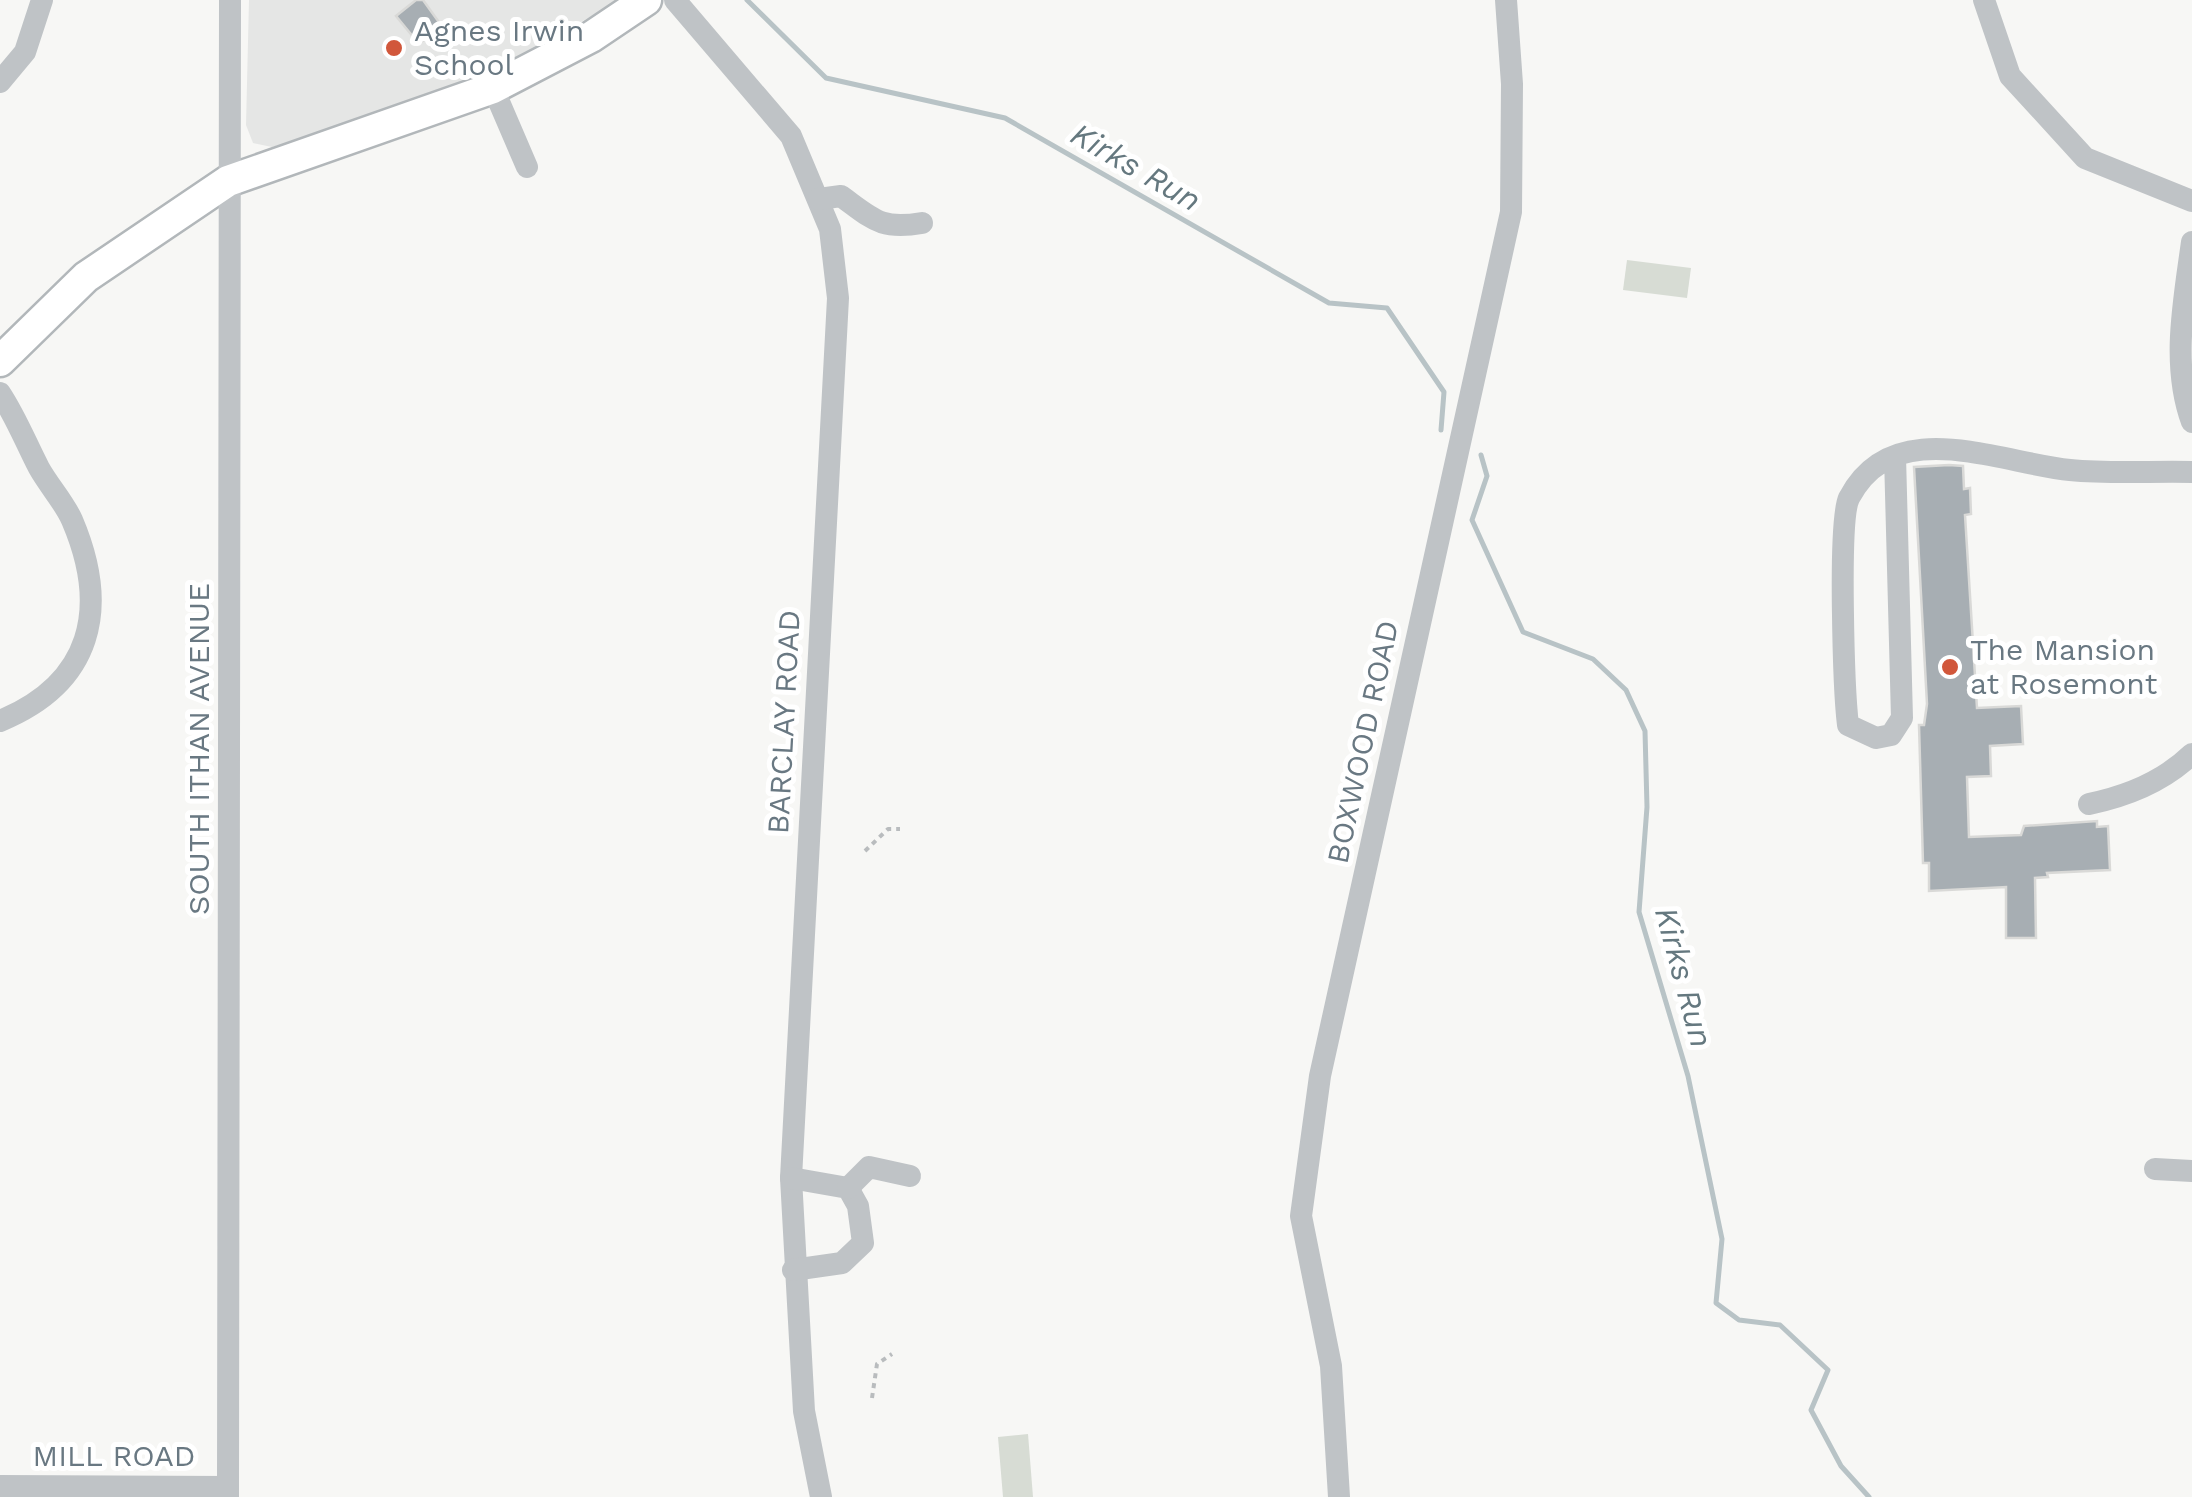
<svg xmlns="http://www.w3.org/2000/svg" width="2192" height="1497" viewBox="0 0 2192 1497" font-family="'Work Sans',sans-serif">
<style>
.built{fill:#e5e6e5}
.green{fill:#d7dcd4}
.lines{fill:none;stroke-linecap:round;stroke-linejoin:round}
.stream{stroke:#b8c3c6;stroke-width:5}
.building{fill:#a7aeb3;stroke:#d9d9d7;stroke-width:2.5}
.major-casing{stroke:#b2b7ba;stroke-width:35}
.path{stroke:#b9bcbe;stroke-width:4;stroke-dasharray:5 5;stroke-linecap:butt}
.minor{stroke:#bfc3c6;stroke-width:22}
.major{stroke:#fff;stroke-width:30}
.poi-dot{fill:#d1573b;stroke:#fff;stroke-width:4}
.labels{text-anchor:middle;stroke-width:10;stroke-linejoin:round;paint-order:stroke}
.poi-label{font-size:30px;fill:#697882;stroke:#fff;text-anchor:start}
.street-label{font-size:30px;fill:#697882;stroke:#fff}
.water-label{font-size:32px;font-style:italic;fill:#65787f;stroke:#fff}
</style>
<rect width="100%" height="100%" fill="#f7f7f5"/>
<!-- built -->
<polygon class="built" points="249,0 619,0 491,74 407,109 272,147 253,143 246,125"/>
<!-- green -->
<g class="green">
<polygon points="1627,260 1691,268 1687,298 1623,290"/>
<polygon points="1028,1434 1033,1497 1003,1497 998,1437"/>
</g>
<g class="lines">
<!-- stream -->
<g class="stream">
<polyline points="747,0 826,78 1005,118 1329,303 1387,308 1444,392 1441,430"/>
<polyline points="1481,455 1487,476 1472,520 1523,632 1593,659 1626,690 1645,731 1647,807 1639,912 1688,1076 1722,1239 1716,1303 1739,1320 1780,1325 1828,1370 1811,1410 1841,1466 1869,1497"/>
</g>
</g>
<!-- building -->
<g class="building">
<polygon points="416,0 423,0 441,25 419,44 396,16"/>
<polygon points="1949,465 1963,466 1964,489 1970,488 1971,514 1965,515 1977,708 2021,706 2023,744 1990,746 1991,776 1967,777 1969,837 2021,835 2024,826 2097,821 2097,827 2108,826 2110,870 2047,873 2048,877 2035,878 2036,938 2006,938 2006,887 1929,891 1929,863 1923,863 1919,725 1924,725 1927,704 1914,467"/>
</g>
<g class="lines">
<!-- major casing -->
<g class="major-casing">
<polyline id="major" points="0,361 86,277 228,181 493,88 591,37 646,0"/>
</g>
<!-- path -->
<g class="path">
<polyline points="865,851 888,829 900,829"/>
<polyline points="872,1398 877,1364 892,1354"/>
</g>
<!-- minor -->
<g class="minor">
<polyline points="675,0 791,136 830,229 838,298 791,1178 804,1411 821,1497"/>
<polyline points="1984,0 2010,76 2085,158 2192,201"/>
<polyline points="0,82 25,52 42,0"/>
<polyline points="493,88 527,167"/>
<path d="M 819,199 L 841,196 C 874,220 881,230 922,223"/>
<path d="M 2192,242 C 2184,301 2171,365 2192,422"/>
<path d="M 0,393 C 16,417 26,443 39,468 C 49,486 64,502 72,520 C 110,609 92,683 0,721"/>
<path d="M 1895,456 L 1902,718 L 1891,735 L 1876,738 L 1848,725 C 1844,692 1838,521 1849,498 C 1893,413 1999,463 2070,470 C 2110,474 2152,471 2192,472"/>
<path d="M 2089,804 C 2128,796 2163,782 2192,754"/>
<polyline points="2155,1169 2192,1171"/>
<polyline points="791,1178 848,1188 858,1206 863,1243 842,1263 793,1270"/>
<polyline points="848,1188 869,1167 910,1176"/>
<polyline points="0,1486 228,1487"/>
<polyline points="228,1497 230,0"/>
<polyline points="1339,1497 1331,1366 1301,1216 1320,1076 1511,212 1512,84 1506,0"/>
</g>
<!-- major -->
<use href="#major" class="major"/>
</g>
<!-- markers -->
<g class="poi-dot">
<circle cx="394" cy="48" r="10"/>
<circle cx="1950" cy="667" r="10"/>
</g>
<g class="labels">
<!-- poi labels -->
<g class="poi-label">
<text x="414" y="41">Agnes Irwin<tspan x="414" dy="34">School</tspan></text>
<text x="1970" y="660">The Mansion<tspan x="1970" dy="34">at Rosemont</tspan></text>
</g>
<!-- street labels -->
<g class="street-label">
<text transform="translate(784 722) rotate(-87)" y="10">BARCLAY ROAD</text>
<text transform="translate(1363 742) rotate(-78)" y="10">BOXWOOD ROAD</text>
<text transform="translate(199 749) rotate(-90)" y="10">SOUTH ITHAN AVENUE</text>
<text x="114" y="1466">MILL ROAD</text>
</g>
<!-- water labels -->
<g class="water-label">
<text transform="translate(1136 167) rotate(30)" y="11">Kirks Run</text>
<text transform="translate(1684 977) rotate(75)" y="11">Kirks Run</text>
</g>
</g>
</svg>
